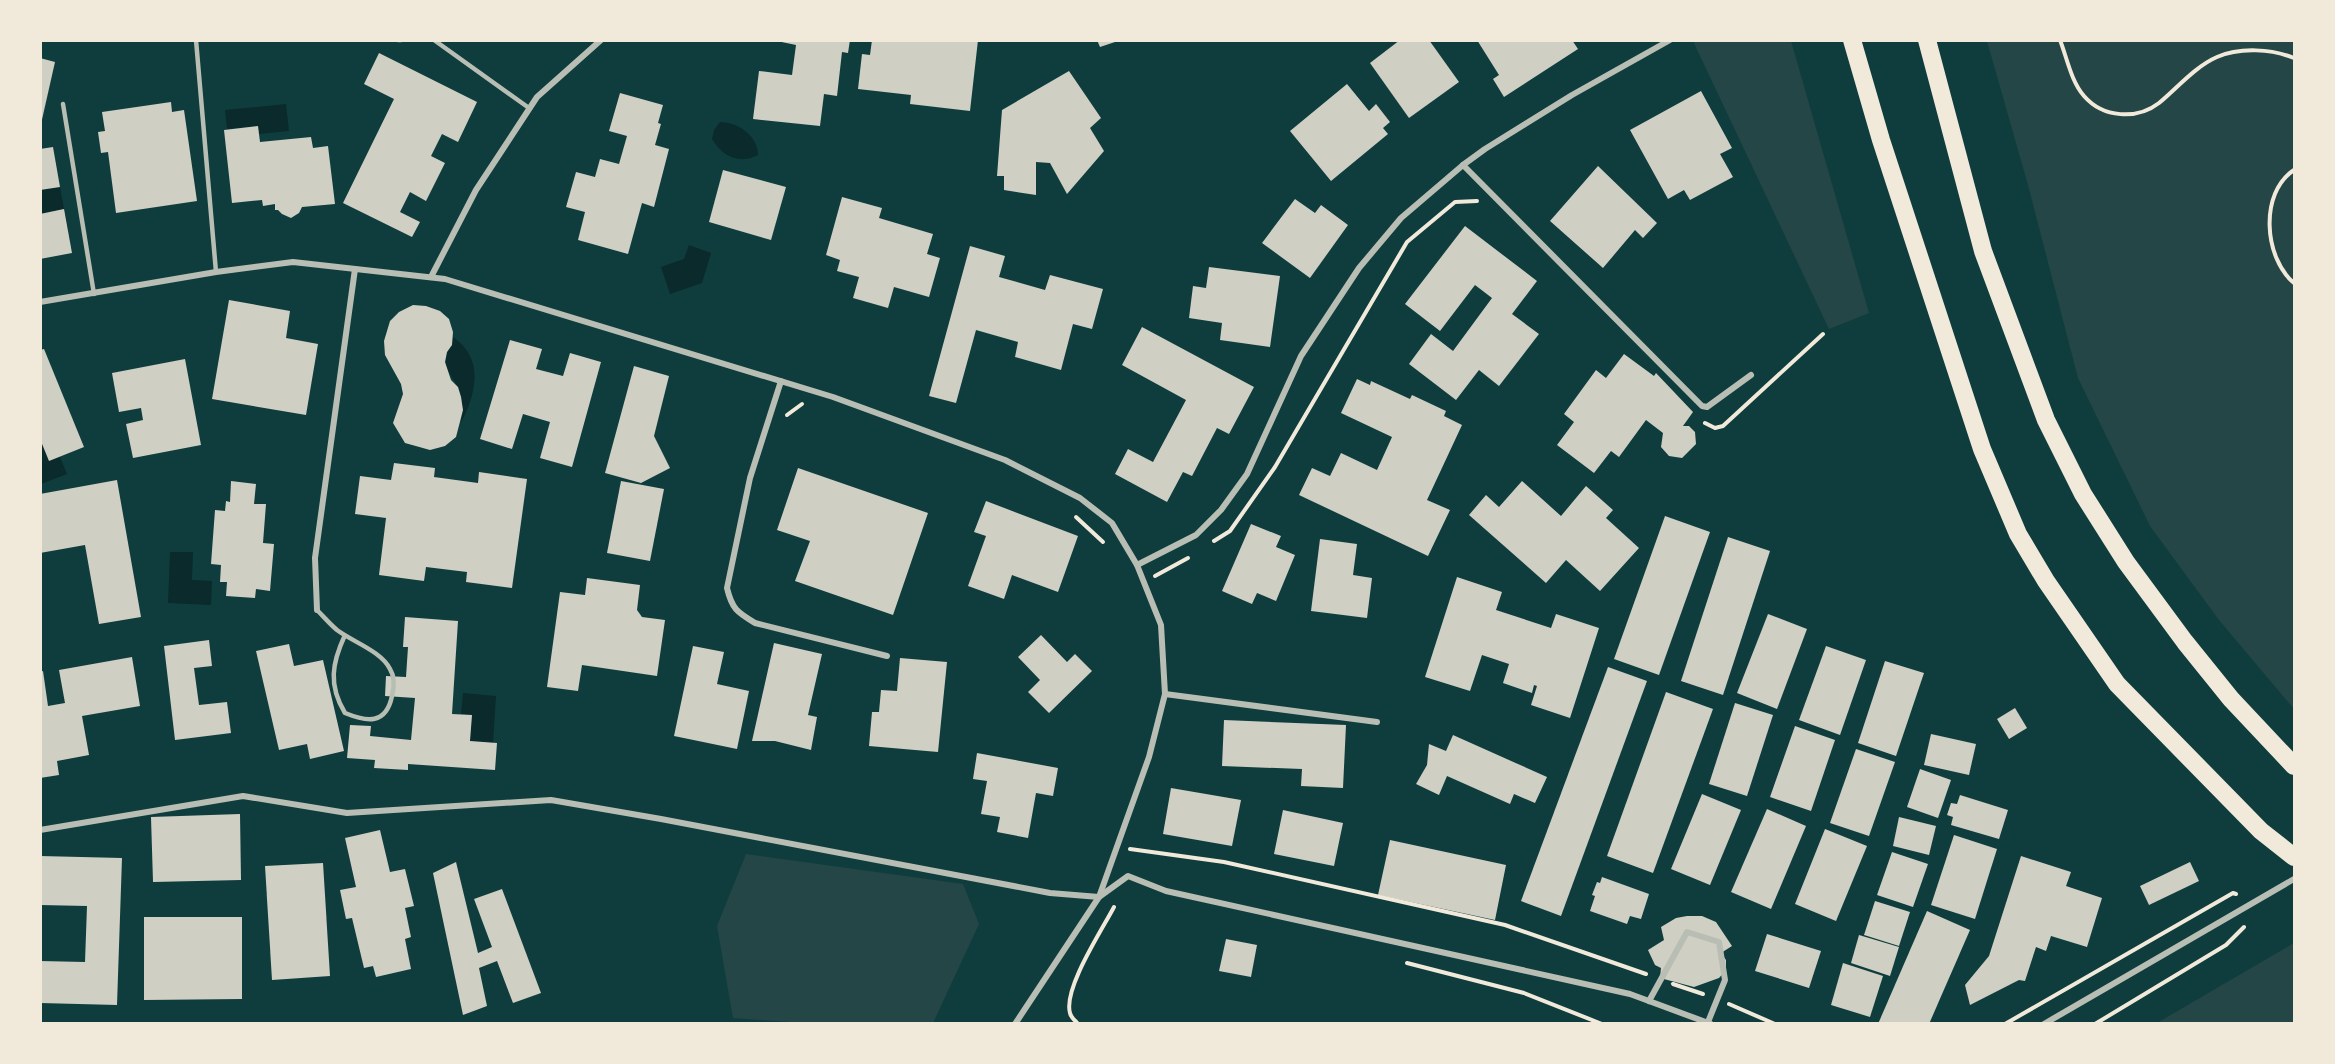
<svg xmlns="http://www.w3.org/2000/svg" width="2335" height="1064" viewBox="0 0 2335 1064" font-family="'DejaVu Sans',sans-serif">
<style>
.green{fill:#244646}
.water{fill:#0a2a2b}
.building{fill:#cfcfc3}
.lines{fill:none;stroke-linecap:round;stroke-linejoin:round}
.path{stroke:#f1e9da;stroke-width:4}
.service{stroke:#b8beb3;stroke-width:4.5}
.minor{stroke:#b8beb3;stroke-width:6}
.motorway{stroke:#f1e9da;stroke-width:18}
</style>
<rect width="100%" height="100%" fill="#0f3d3e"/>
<!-- green -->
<g class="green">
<polygon points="1693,41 1791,41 1869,313 1829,329"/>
<polygon points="1987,41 2294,41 2294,709 2219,620 2150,526 2078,378 2028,185"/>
<polygon points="746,854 963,884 979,924 933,1023 817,1024 733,1018 717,926"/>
<polygon points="2294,943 2294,1023 2157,1023"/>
</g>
<!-- water -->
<g class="water">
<polygon points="286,104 289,131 259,134 258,126 227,129 225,110"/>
<path d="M 720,122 C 738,122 758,136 758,155 C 739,165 722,156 712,139 L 714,130 Z"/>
<polygon points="60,187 64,209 41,214 41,190"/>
<polygon points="689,245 711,253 702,283 670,294 661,267 684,259"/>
<path d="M 453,337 C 485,359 476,394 461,423 C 462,412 464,400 459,390 C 455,380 449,376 446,364 C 444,354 452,346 453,337 Z"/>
<polygon points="41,439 49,460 60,457 67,474 41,484"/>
<polygon points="170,552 193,552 192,580 212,581 211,605 168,603"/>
<polygon points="463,693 496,696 493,743 470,741 472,715 461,714"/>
</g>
<!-- building -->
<g class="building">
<polygon points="772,40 850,40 848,53 842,52 837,96 824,94 820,126 753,119 759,71 792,75 796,45"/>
<polygon points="872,40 978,40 970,111 910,104 911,95 858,89 862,54 870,55"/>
<polygon points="1097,40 1118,40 1118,41 1100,47"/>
<polygon points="1400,40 1429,40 1459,82 1409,118 1370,63"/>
<polygon points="1477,40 1572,40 1578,49 1504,97 1493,79 1499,75"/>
<polygon points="379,53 477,102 458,142 442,134 431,156 445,163 426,201 410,192 400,212 420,222 412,237 343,203 394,99 364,84"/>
<polygon points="40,58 55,62 41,124 40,123"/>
<polygon points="1069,71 1101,118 1090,128 1104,151 1067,194 1050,163 1036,162 1036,195 1004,190 1004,176 997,176 1002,110"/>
<polygon points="1347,84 1369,111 1376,104 1390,122 1383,128 1388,134 1331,181 1290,131"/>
<polygon points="1701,91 1732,148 1720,154 1733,177 1690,200 1684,190 1668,199 1630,130"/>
<polygon points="620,93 663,105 658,123 661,124 655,145 669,149 654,207 642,203 628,254 578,240 585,212 566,207 576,172 595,177 600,159 619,164 627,136 609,131"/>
<polygon points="171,102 172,112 184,110 197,201 116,213 108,152 101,153 98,132 105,131 102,112"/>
<polygon points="258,126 260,142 311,137 313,148 328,146 335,204 302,207 299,213 291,218 282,214 278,210 275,210 275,204 263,206 262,200 232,203 224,130"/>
<polygon points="53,147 60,187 40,190 40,149"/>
<polygon points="1598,166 1657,223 1643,238 1635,230 1603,268 1550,221"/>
<polygon points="723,170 786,187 771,240 709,222"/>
<polygon points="842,197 882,208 879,218 933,234 927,254 940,258 929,297 894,287 888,308 853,298 859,277 837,271 840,260 826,255"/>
<polygon points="1295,199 1315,213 1321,205 1348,225 1310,278 1262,243"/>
<polygon points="64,209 72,253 40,259 40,214"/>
<polygon points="1465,226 1537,281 1512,314 1539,334 1499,386 1479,370 1456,400 1409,364 1431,334 1453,351 1492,298 1475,285 1440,331 1405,304"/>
<polygon points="970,246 1005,256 999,277 1045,290 1050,275 1103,289 1092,329 1073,324 1061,370 1015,357 1018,342 976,330 956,403 929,396"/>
<polygon points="1209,267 1280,276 1270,347 1220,340 1222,323 1189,318 1193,286 1206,288"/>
<polygon points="229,300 290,311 286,338 318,344 306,415 212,399"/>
<polygon points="413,305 426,306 440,311 449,319 453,332 452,345 447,352 445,362 451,380 458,387 461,397 463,410 456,437 445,446 430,450 405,443 393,423 403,394 401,384 385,355 384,341 390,321 399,312"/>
<polygon points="1142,327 1254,387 1229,434 1217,428 1192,476 1183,472 1167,502 1115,474 1128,449 1153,462 1186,400 1122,365"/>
<polygon points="510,340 542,349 536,369 563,376 570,353 601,362 572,467 540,458 550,422 523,414 512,449 480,439"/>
<polygon points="44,349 84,447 49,461 40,439 40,350"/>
<polygon points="1624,354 1654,376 1656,373 1693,412 1683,426 1689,426 1695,432 1696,444 1682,458 1669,456 1661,447 1663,433 1646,420 1619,457 1611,451 1594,473 1557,445 1574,422 1564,414 1596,370 1606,378"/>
<polygon points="185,359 201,445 133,458 126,424 143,420 141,408 119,412 112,373"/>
<polygon points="634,366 669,376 654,436 670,468 641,483 605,473"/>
<polygon points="1357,379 1370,385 1371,381 1410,399 1412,395 1446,411 1444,416 1462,425 1427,500 1450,510 1428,556 1299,495 1312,468 1330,476 1341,453 1377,470 1392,437 1341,413"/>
<polygon points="394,463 435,468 434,477 478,483 479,472 527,479 512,588 466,582 467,572 426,567 424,581 379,575 386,518 355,514 360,476 391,480"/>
<polygon points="798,468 928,513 893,615 795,581 810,541 777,530"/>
<polygon points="117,480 141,617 99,624 85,545 40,553 40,494"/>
<polygon points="231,481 256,484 254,504 266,504 263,543 274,544 270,591 256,589 255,598 226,596 227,582 220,582 221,565 211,564 215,510 225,511 226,501 230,502"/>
<polygon points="621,481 664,489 650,561 607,553"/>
<polygon points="1522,481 1561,516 1586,486 1613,510 1606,518 1639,548 1600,591 1566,560 1546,583 1469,515 1486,495 1499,507"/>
<polygon points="986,501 1078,536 1058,592 1012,575 1004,599 968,586 986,536 974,532"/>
<polygon points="1665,516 1710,532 1659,675 1614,659"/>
<polygon points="1251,524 1281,536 1276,547 1295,555 1276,601 1257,593 1252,604 1222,591"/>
<polygon points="1728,537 1770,551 1723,695 1681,681"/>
<polygon points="1320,539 1357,544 1353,575 1372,578 1367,618 1311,611"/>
<polygon points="1457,577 1502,592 1496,610 1551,628 1556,614 1599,628 1570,718 1531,705 1537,686 1534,685 1532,693 1503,683 1509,664 1482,655 1470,691 1425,677"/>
<polygon points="587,578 640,585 637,610 642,617 665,620 657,676 582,665 578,691 547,687 560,592 585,595"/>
<polygon points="1768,614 1807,629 1777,709 1737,693"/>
<polygon points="405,617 458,621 452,714 472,715 470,741 497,743 495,770 408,764 408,770 374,768 375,760 347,758 350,725 371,726 370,736 411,740 415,698 385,696 386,676 406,677 408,647 403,647"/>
<polygon points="1041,635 1067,662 1075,654 1092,671 1049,713 1028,692 1040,680 1018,657"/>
<polygon points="209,640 212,666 194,668 199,705 227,702 231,733 175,740 164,646"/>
<polygon points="774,643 822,654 808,715 817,717 811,750 775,741 752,741"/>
<polygon points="289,644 294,666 323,660 344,751 310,759 307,744 279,750 256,651"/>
<polygon points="693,646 724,652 717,684 749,691 737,749 674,736"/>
<polygon points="1826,646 1866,660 1840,735 1799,720"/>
<polygon points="132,657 140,706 82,716 89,755 57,761 59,775 40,778 40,672 43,671 48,706 65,703 59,670"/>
<polygon points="900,658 947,662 938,752 869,746 872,712 879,712 881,690 897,691"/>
<polygon points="1885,661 1924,673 1896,756 1858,743"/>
<polygon points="1608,667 1647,681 1561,916 1521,901"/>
<polygon points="1666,692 1713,709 1653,873 1607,856"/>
<polygon points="1735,703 1773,715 1747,796 1709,784"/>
<polygon points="2015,708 2027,728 2009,739 1997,719"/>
<polygon points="1224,720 1346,725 1343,788 1301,786 1302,769 1222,766"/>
<polygon points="1795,726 1835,740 1811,811 1770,797"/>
<polygon points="1931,734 1976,744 1969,775 1924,765"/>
<polygon points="1453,735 1547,777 1535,803 1514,794 1510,804 1447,776 1439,795 1416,784 1427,765 1429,744 1446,751"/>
<polygon points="1856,749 1895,762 1869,836 1830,823"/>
<polygon points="977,753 1058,768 1053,796 1036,793 1028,838 997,832 1000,817 981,814 987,781 973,779"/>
<polygon points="1920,769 1951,780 1938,818 1907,807"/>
<polygon points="1171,788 1241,800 1232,846 1163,834"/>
<polygon points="1702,794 1741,810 1710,885 1671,869"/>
<polygon points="1960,795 2008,810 1999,839 1951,825 1953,817 1947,815 1951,803 1957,804"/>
<polygon points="1767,809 1806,826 1771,909 1731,892"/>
<polygon points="1283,810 1343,823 1334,866 1274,854"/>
<polygon points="240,814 241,880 153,882 151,817"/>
<polygon points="1899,817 1936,826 1929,855 1893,846"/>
<polygon points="1825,829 1867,846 1836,921 1795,904"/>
<polygon points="380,830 390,872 405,869 414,906 405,908 411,937 405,939 411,969 376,977 373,966 364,968 352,918 346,919 340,890 356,887 345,838"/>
<polygon points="1954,835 1997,849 1975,919 1931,905"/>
<polygon points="1390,840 1506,865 1495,920 1378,895"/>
<polygon points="1892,852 1928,864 1913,907 1877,895"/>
<polygon points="40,856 122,858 117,1005 40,1003 40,961 85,962 87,906 40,905"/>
<polygon points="2021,856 2071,872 2066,886 2102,898 2087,947 2051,936 2046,951 2036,947 2025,981 2019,980 1970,1005 1965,985 1989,956"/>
<polygon points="456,862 478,953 492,947 474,899 502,889 541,993 513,1003 497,961 479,968 487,1006 463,1015 433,873"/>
<polygon points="2190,862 2199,881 2149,905 2140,886"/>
<polygon points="323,863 330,976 272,980 265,866"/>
<polygon points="1602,877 1649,894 1641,919 1630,916 1627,924 1590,911 1595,896 1592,895 1597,882 1600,883"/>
<polygon points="1875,901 1910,912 1899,946 1864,935"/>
<polygon points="1927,911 1970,930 1929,1024 1878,1024"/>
<polygon points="1687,916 1702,916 1716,922 1732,946 1721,953 1726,960 1726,970 1719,978 1694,987 1660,978 1661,968 1655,965 1648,950 1664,940 1661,927 1676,918"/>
<polygon points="144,917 242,917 242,999 144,1000"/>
<polygon points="1767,934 1821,951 1809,988 1755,971"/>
<polygon points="1859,935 1899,947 1890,976 1851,963"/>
<polygon points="1226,939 1257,945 1251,977 1219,971"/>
<polygon points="1843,963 1883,976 1870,1017 1831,1005"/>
</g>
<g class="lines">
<!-- path -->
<g class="path">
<path d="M 2060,40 C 2067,58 2071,81 2084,96 C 2103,118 2137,120 2159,103 C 2177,88 2196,66 2217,57 C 2240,47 2272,49 2294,58"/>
<path d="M 2294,170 C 2259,193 2264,258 2294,283"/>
<polyline points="787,415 802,404"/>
<polyline points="1705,423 1715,428 1723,426 1823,334"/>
<polyline points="1076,517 1103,542"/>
<polyline points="1214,541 1230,531 1275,467 1407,242 1455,202 1477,201"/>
<polyline points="1155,576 1188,558"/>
<polyline points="1130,849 1224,862 1505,925 1646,974"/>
<polyline points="1407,963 1524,993 1602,1024"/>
<polyline points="1673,984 1703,994"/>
<polyline points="1729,1004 1775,1024"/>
<path d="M 1078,1024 C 1075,1020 1071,1018 1070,1013 C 1063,989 1102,930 1114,907"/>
<polyline points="2005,1024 2233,893 2236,894"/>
<polyline points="2095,1024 2226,945 2244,927"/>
</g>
<!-- service -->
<g class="service">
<polyline points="196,40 216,272"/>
<polyline points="398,40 401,40"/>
<polyline points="434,40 529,108"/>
<polyline points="63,104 94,294"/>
<path d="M 317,610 C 324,617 330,624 337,630 C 353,642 381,651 390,669 C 395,677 394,688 392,696 C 386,725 367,722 345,713 C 328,685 332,663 345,635"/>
</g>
<!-- minor -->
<g class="minor">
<polyline points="1463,165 1702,406 1707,407 1751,375"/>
<polyline points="431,277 476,190 537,97 601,40"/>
<polyline points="40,302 216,272 293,262 445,279 833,397 1005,460 1080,498 1112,523 1137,565 1161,625 1165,694 1149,757 1099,897 1015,1024"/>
<path d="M 781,381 L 750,478 L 727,588 C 732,609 737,612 755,623 L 887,656"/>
<polyline points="1137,565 1196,535 1221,510 1247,474 1301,356 1359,268 1401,218 1463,165 1485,149 1572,95 1670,40"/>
<polyline points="317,610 315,558 355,269"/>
<polyline points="1165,694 1377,722"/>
<polyline points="40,830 243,796 347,813 551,800 661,819 1050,893 1099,897 1128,876 1166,891 1630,994 1711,1024"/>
<polyline points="1649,1001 1687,932 1719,942 1725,980 1708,1022"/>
<polyline points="2044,1024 2294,879"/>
</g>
<!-- motorway -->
<g class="motorway">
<polyline points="1852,40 1881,140 1982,449 2018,534 2046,581 2117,684 2261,831 2294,857"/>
<polyline points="1927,40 1983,251 2046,420 2083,494 2126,562 2185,642 2231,699 2294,766"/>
</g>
</g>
<!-- border -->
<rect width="2335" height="1064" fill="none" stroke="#f1e9da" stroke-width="84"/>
</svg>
